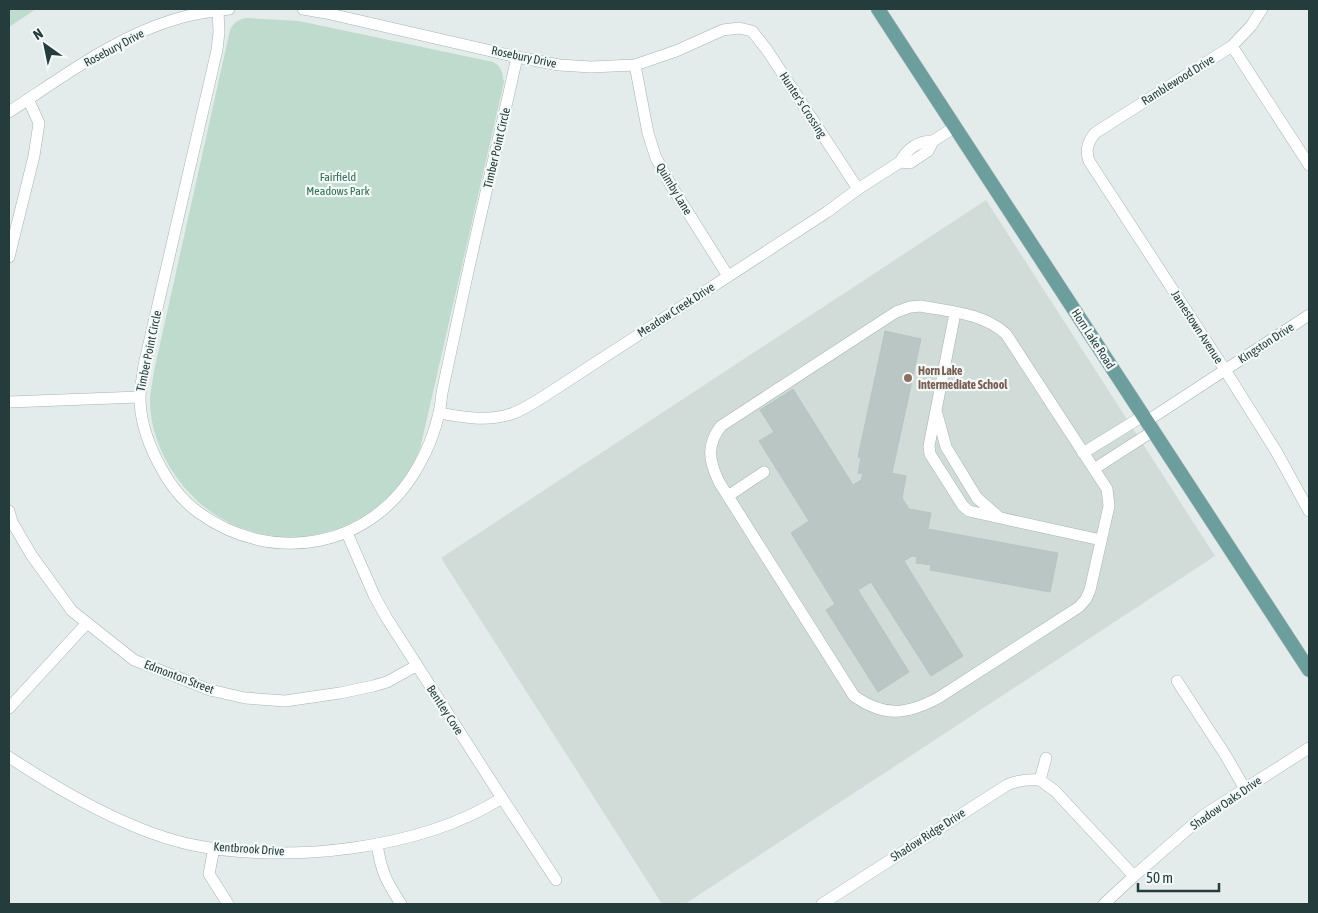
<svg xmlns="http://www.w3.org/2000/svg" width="1318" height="913" viewBox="0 0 1318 913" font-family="'Asap Condensed',sans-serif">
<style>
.built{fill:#d1dcd9}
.green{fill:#bedbcd}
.building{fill:#b9c6c4;stroke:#b6c5c2}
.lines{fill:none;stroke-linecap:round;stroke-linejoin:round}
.minor-casing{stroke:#a6b4b2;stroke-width:12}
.major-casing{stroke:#c2c8c8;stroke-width:15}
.minor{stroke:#fff;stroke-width:11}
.major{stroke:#6b9e9d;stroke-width:14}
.education-dot{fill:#8d6e63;stroke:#f3f9f7;stroke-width:2}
.labels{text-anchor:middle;stroke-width:4.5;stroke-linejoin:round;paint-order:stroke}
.street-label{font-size:12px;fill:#243c3b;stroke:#f3f9f7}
.park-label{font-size:12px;fill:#317058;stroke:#f3f9f7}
.education-label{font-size:12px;font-weight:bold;fill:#785e54;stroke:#f3f9f7;text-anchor:start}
</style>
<rect width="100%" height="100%" fill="#e3ecea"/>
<!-- built -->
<polygon class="built" points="986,200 1215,556 685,904 662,904 441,558"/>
<!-- green -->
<g class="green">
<polygon points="9,9 36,9 9,27"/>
<path d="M 246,18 L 299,21 L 493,62 C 502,67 502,72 504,82 L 420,449 C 376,554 236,569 173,472 C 160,452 150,426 150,401 C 150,391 153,381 154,371 L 230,30 C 234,22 238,20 246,18 Z"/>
</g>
<!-- building -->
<polygon class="building" points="885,331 921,339 892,473 906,476 902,498 909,509 931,513 928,529 1058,553 1050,592 930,570 931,565 916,563 917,557 912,556 904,561 963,656 931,676 871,582 858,590 909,672 878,692 826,610 835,604 791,533 809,521 759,441 774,432 760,410 793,389 853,485 861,480 863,474 858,473 861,458 858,457"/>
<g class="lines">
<!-- minor casing -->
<g class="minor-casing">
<g id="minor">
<polyline points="303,9 326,13 517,57 559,65 591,67 635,65 676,51 723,30 739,28 752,31 767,50 858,189"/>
<path d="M 1262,9 L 1251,26 L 1232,46 L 1095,133 C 1088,142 1085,149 1089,161 L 1225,370 L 1276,451 L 1309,511"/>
<path d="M 218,11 L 219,32 L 217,50 L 144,365 C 143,375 140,387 140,398 C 140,436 167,490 198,512 C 273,567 374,548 419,465 C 428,449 435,431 439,413 C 441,405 441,397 443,388 C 448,365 453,341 458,318 C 476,231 498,144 517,57"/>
<polyline points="1232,46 1309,165"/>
<polyline points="635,65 648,133 656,158 672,187 728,276"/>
<path d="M 9,112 C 64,76 119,34 183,17 C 198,13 214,11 229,9"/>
<path d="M 900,162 C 907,149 918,141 933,141"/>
<polyline points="9,257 34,156 39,123 28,99"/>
<path d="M 921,306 C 951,312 983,313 1006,334 L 1107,489 L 1109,506 L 1090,590 L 1086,599 L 1079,607 L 938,698 C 906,715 884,717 854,696 L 719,482 C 709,461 706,445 721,426 L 896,312 L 910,307 Z"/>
<polyline points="955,313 929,446 930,454 963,506 969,511 1101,540"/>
<polyline points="9,402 139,397"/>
<path d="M 439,413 C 463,417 487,422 511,414 C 523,410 535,402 546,395 L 827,212 L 858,189 L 900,162 L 910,163 L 928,151 L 933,141 L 955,127"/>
<polyline points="937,414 946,447 977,498 999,517"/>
<polyline points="1147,421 1309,315"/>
<polyline points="1083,453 1143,416"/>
<polyline points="1094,469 1153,431"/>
<polyline points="728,496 764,472"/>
<polyline points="9,511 12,522 32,556 72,611 134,660 210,690 245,698 285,701 340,693 373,686 387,682 416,666"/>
<polyline points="347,533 374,595 386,617 502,798 556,880"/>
<polyline points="1177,681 1226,756 1245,789"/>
<polyline points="9,708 87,623"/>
<path d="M 9,757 C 62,792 130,832 193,845 C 286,864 420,850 502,798"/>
<polyline points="1040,780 1055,791 1134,876"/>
<path d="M 377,844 C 381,871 386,881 401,904"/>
<polyline points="214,848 209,874 228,904"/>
<path d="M 822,904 L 1007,785 C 1018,780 1027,779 1040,780 L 1046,758"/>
<polyline points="1104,904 1134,876 1204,815 1309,748"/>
</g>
</g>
<!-- major casing -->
<g class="major-casing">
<polyline id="major" points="878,9 1309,670"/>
</g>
<!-- minor -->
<use href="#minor" class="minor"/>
<!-- major -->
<use href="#major" class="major"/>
</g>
<!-- markers -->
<circle class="education-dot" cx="908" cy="378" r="5"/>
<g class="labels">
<!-- street labels -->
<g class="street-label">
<text transform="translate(114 48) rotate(-28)" y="4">Rosebury Drive</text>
<text transform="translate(524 57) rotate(12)" y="4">Rosebury Drive</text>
<text transform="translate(1178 80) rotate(-32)" y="4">Ramblewood Drive</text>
<text transform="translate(803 105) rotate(57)" y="4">Hunter's Crossing</text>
<text transform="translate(497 148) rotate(-77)" y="4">Timber Point Circle</text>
<text transform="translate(674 189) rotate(59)" y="4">Quimby Lane</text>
<text transform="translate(676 310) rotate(-33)" y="4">Meadow Creek Drive</text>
<text transform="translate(1197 327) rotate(57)" y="4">Jamestown Avenue</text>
<text transform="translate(1093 339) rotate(57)" y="4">Horn Lake Road</text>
<text transform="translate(1266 343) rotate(-33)" y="4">Kingston Drive</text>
<text transform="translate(149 351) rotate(-78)" y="4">Timber Point Circle</text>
<text transform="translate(179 677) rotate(21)" y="4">Edmonton Street</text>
<text transform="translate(445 710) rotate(57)" y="4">Bentley Cove</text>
<text transform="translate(1226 803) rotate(-35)" y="4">Shadow Oaks Drive</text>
<text transform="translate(928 835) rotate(-33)" y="4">Shadow Ridge Drive</text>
<text transform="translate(249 849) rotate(4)" y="4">Kentbrook Drive</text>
</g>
<!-- park labels -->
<g class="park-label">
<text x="338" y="181">Fairfield<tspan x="338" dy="14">Meadows Park</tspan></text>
</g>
<!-- education labels -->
<g class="education-label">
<text x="918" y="375">Horn Lake<tspan x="918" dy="14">Intermediate School</tspan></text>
</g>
</g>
<!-- border -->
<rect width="1318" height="913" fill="none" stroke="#243c3b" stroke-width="20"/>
<!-- north arrow -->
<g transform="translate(45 45) rotate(327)" stroke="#f3f9f7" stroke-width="4" paint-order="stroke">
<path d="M0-4L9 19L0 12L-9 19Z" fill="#243c3b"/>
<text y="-8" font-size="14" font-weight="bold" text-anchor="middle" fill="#243c3b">N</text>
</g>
<!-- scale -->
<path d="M1138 883v8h81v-8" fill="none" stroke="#243c3b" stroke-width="2.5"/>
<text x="1146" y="883" font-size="15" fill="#243c3b" stroke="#f3f9f7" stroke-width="4" paint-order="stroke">50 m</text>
</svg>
